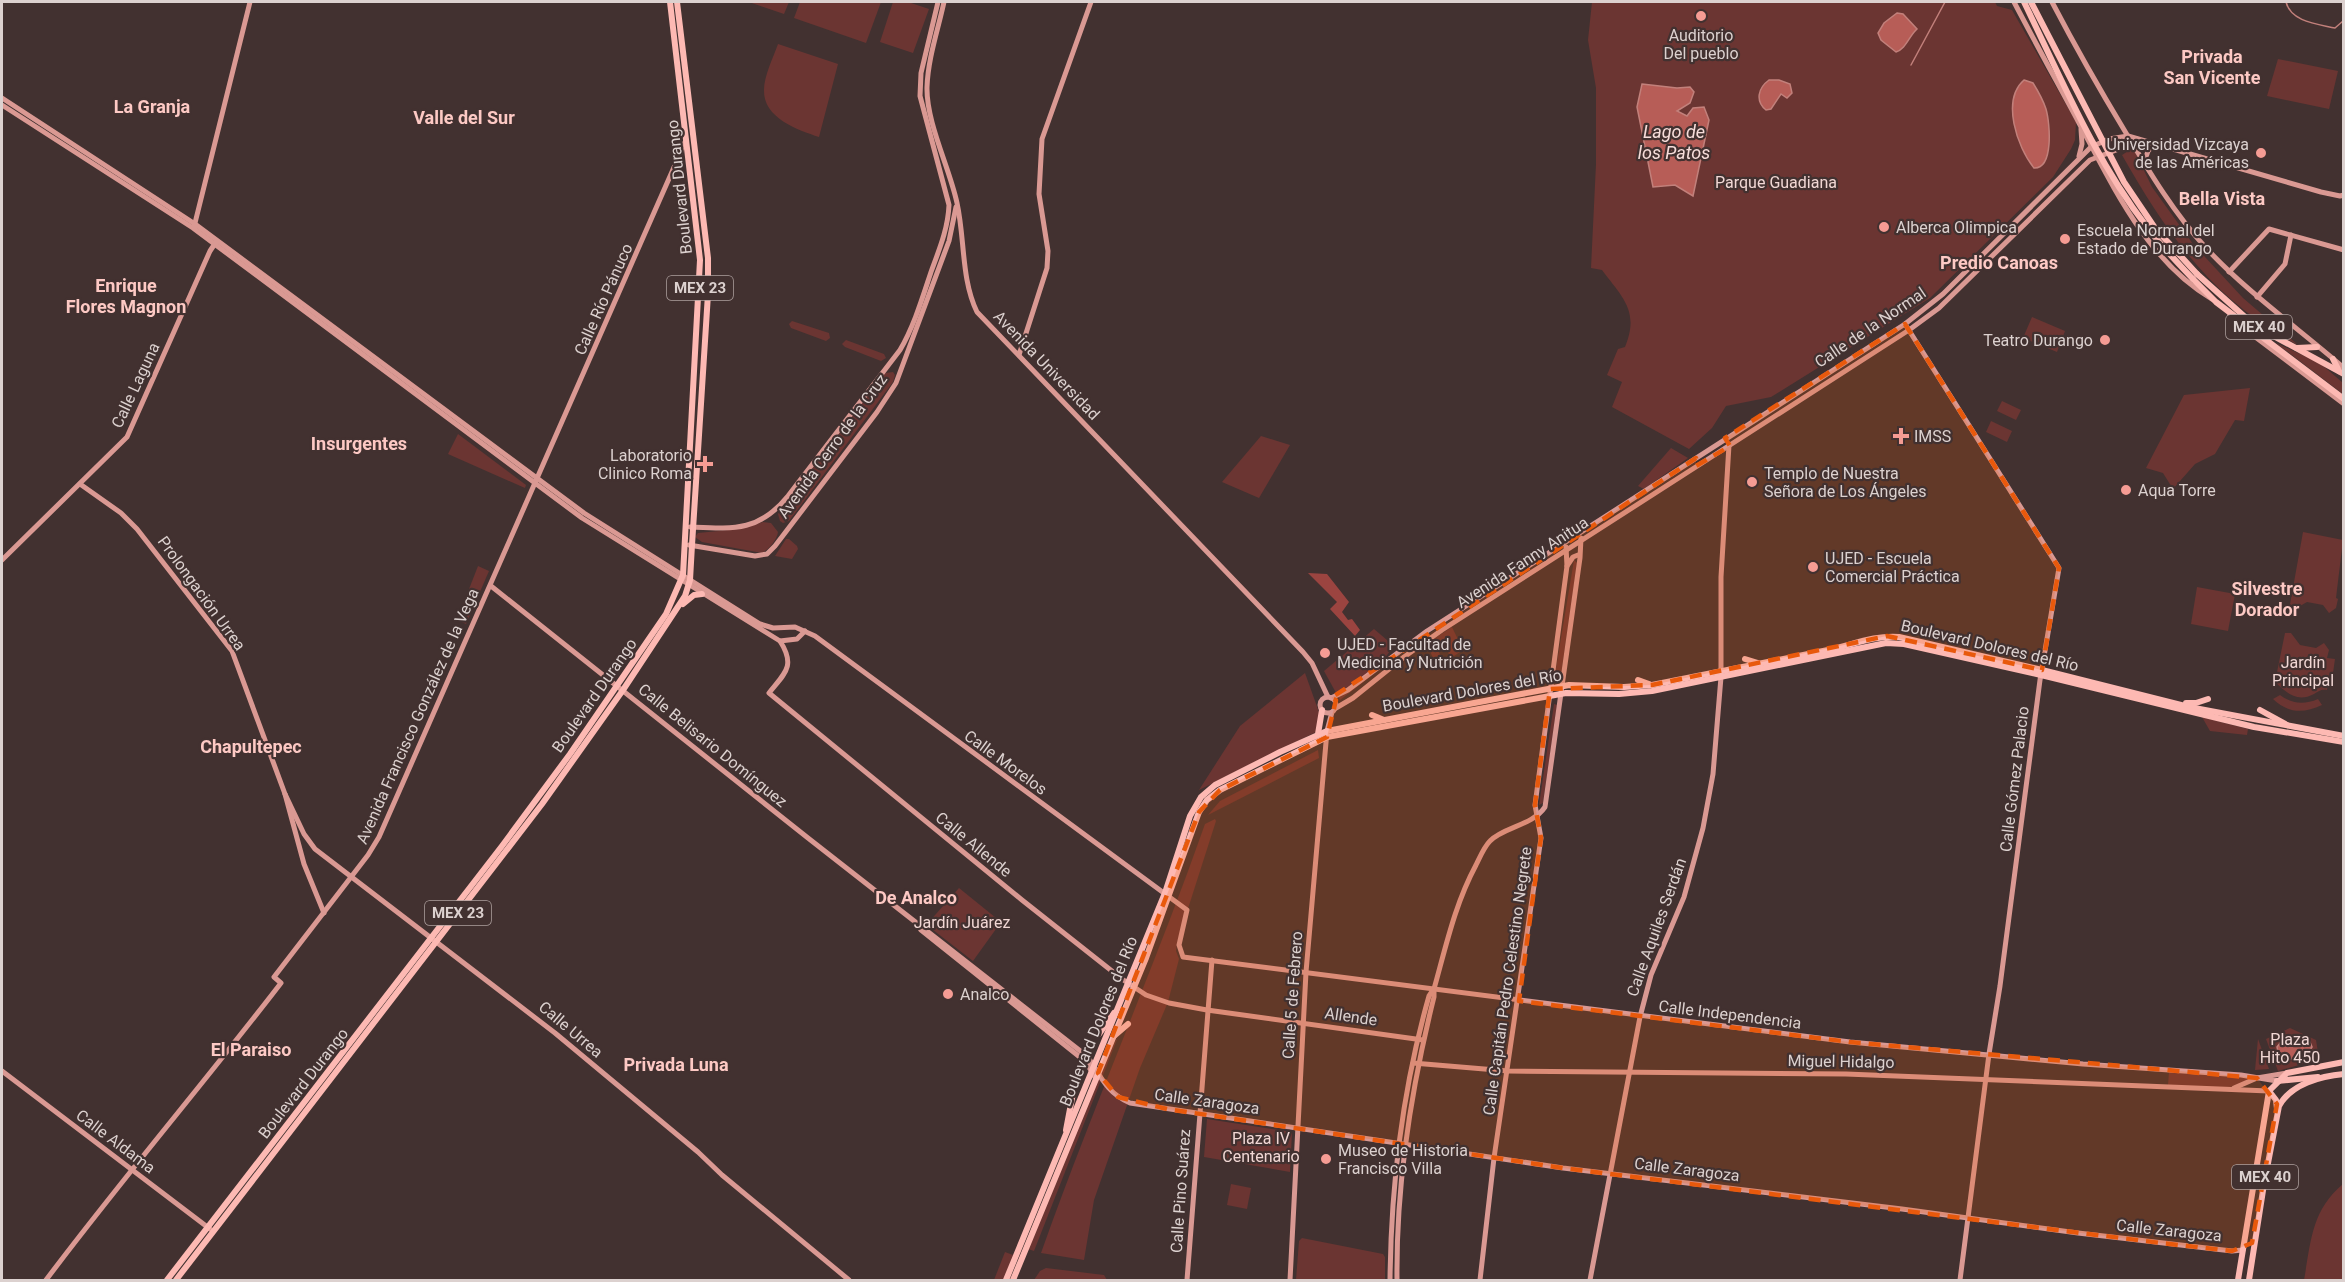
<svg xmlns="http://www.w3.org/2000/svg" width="2345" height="1282" viewBox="0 0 2345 1282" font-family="Roboto,sans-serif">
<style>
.green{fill:#6b3532}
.forest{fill:#9b4440}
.water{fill:#b75d57;stroke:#c2807b;stroke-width:1.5}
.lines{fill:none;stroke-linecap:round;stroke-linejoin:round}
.stream{stroke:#c2807b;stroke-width:1.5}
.secondary{stroke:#da9993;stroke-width:5}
.primary{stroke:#fdb9b3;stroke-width:6}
.primary-bridge{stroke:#fdb9b3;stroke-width:6}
.marked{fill:#e8590c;fill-opacity:0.2;stroke:#e8590c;stroke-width:4.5;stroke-dasharray:12 8;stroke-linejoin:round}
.poi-dot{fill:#f59c94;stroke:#423130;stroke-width:2}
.labels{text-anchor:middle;stroke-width:4.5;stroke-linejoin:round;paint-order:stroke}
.shield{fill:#423130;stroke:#aea19f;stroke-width:1.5}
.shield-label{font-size:15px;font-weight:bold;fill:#dcd1cf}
.poi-label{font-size:16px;fill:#dcd1cf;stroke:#423130;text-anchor:start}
.park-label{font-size:16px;fill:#f1d7d4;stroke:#423130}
.street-label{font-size:16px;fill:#dcd1cf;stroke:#423130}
.neighbourhood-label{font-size:18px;font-weight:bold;fill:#fdc9c4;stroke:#423130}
.water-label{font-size:18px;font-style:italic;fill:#f7ddda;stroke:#423130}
</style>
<rect width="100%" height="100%" fill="#423130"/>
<!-- green -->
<g class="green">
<polygon points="749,2 789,2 784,14"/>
<polygon points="800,2 881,2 866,43 794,18"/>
<polygon points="893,2 908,2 929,9 913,53 880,42"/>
<path d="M 1592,2 L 1995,2 L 1997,6 L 2012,10 L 2076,122 L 2075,140 L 2071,149 L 2053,177 L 1930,298 L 1771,397 L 1726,406 L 1712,428 L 1689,449 L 1612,407 L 1622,382 L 1607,375 L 1618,349 L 1625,347 C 1640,311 1622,297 1602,270 L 1591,268 L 1596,164 L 1596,88 L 1588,40 Z"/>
<path d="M 778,44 L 838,64 L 819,137 C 798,130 763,118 764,90 C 764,76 773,58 778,44 Z"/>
<polygon points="2278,59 2338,71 2329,109 2267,96"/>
<path d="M 2133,148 L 2152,187 L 2193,244 L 2243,298 L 2298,345 C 2214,301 2168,236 2122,155 Z"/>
<polygon points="2032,317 2065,331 2057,352 2023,338"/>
<polygon points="792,321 829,333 830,338 826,341 791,328 789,324"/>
<polygon points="846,340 884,354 886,358 881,361 845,347 842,344"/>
<polygon points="2276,343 2320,363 2343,383 2343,394"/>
<polygon points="893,372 895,375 893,382 789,521 783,523 780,521 778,514 885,373"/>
<polygon points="2250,388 2244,421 2235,420 2215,454 2195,464 2173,489 2163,473 2146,468 2184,395"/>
<polygon points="2002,401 2021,410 2016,420 1997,411"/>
<polygon points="1991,421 2012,431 2007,442 1986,432"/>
<polygon points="458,434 526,485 525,488 448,454"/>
<polygon points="1261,436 1290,445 1259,498 1222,482"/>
<polygon points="1671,448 1688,458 1644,489 1638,486"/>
<path d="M 763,522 L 771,523 L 778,532 C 777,540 769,549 762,553 L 702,542 L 695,537 L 698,533 L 739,529 Z"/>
<polygon points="2303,532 2343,540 2336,598 2338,599 2336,608 2329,613 2323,605 2307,602 2293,610 2289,610"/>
<polygon points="789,539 797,546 798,549 792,559 775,556 786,539"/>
<polygon points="1574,560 1577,563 1561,675 1558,676 1555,674"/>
<polygon points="478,566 489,571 466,624 457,620"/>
<polygon points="2197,587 2235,594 2228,631 2191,624"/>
<polygon points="1452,627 1463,650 1451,658 1442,641 1434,644 1446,664 1439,669 1426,644"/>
<polygon points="1374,629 1394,646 1370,677 1340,700 1324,671"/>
<path d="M 2285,633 L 2291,633 L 2300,645 L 2316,648 L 2324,643 L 2329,650 L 2327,658 L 2335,659 L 2332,680 L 2329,680 L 2327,690 C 2321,689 2319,691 2314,694 C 2297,703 2287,693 2275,682 Z"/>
<polygon points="1305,673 1320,715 1320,730 1199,790 1240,726"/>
<path d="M 2280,695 C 2292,704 2304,705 2318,699 L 2322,705 C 2303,714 2288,713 2273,699 Z"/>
<polygon points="1554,704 1557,705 1543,803 1539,805"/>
<polygon points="2202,717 2248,729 2247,735 2210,731"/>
<polygon points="1318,750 1319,758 1208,815 1220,801"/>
<path d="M 1215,819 L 1216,821 L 1177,943 L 1176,951 L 1179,959 L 1168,1002 L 1140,1068 L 1094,1200 L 1084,1260 L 1041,1253 C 1092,1109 1154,969 1205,824 Z"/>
<polygon points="959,888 1001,922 973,961 928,926 928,923"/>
<polygon points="2290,1028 2316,1040 2319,1059 2278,1071 2266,1039"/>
<polygon points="1118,1037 1034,1251 1028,1249 1109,1052"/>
<polygon points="2258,1039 2269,1069 2255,1070"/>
<polygon points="2169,1072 2253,1078 2228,1088 2168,1085"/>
<polygon points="1207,1119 1292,1132 1290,1172 1204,1157"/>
<polygon points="1231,1184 1251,1188 1247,1209 1227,1205"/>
<path d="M 2343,1184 L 2343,1280 L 2304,1280 C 2311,1242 2311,1211 2343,1184 Z"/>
<polygon points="1302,1238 1383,1254 1385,1257 1385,1280 1296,1280 1299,1241"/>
<polygon points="1005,1252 1013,1255 1004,1280 994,1280"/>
<polygon points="1046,1268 1104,1275 1107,1280 1034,1280 1040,1271"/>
</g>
<!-- forest -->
<polygon class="forest" points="1308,573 1327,574 1349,602 1342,612 1348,620 1352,619 1360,630 1355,636 1330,609 1337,602"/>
<!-- water -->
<g class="water">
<path d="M 1897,13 L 1903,14 L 1917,29 C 1909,36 1906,49 1896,52 L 1881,40 L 1878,33 L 1884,23 Z"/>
<path d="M 1769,80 L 1779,80 L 1790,84 L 1792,93 L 1787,98 L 1781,94 L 1771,109 L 1766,110 C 1755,101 1758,88 1769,80 Z"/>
<path d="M 2024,80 L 2033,83 C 2038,91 2043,100 2046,109 C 2050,123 2054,169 2034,168 C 2017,147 2001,100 2024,80 Z"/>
<polygon points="1642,84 1677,88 1690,87 1694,92 1690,103 1677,111 1687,116 1693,108 1704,107 1709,120 1693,196 1675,185 1653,187 1637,107"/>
<path d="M 2295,1037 L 2309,1040 L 2312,1047 C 2305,1059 2292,1061 2279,1057 L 2277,1047 L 2281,1042 Z"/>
</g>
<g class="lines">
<!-- stream -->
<g class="stream">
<path d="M 2286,2 C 2291,22 2317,24 2335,28 L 2343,21"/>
<polyline points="1911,65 1945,2"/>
</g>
<!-- secondary -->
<g class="secondary">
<path d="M 944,2 C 938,30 928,58 927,87 C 926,122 950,169 957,203 C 965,239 961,279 977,312 L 1303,652 L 1312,663 L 1328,697"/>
<path d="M 2014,2 C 2035,42 2057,82 2079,123 C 2113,186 2147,261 2212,299"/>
<path d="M 2052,2 C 2075,46 2100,90 2126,133 C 2150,173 2174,213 2206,248 C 2248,293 2298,328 2344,368"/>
<polyline points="2,98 195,224 584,513 760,624 773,628 795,627 815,636 1187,910 1179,945 1183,957 1850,1042 2083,1064 2241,1075 2277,1081"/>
<path d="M 2,105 L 193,228 L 582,518 L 780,641 C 796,666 785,673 769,693 L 1022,900 L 1122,979 L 1146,995 L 1169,1003 L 1207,1010 L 1423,1040"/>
<polyline points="2079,156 2082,144 2081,129"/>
<polyline points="2144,163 2148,151 2154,144"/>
<polyline points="194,227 250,2"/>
<polyline points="2229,272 2269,229 2344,250"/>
<polyline points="2257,297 2285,264 2291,235"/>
<polyline points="2230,315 2246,330 2344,404"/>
<polyline points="1905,324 2059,568 2040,680 2000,986 1989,1054 1960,1280"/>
<polyline points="1019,355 1047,268 1048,251 1039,194 1042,139 1091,2"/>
<polyline points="80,484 121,513 137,529 232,651 285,794 304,864 324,913"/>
<path d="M 690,527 C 733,529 759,532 788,496 L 900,350 C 914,326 922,299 931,272 C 939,250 948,229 949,205 L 920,96 L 921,73 L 938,2"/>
<polyline points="689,545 755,556 767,554 775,546 877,412 896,383 949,241 956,207"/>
<polyline points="2,560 127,437 210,251 216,242"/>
<polyline points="1567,566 1573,557 1578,555"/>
<path d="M 491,586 L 808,838 L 1088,1057 C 1101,1077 1107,1093 1130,1103 L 1563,1168 L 1902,1209 L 2078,1233 L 2232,1251 L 2243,1250"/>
<polyline points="780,641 797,639 805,631"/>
<circle cx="1328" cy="705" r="8"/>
<polyline points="1331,698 1348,690 1427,631 1905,324 1943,294 2091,147 2109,139 2128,136 2321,192 2340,196 2344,195"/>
<polyline points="1336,708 1353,698 1404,657 1442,630 1909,330 1939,308 2090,160 2132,144 2137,139"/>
<polyline points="285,794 304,834 315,849 555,1033 698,1152 722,1175 849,1280"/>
<polyline points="917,924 921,930 1086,1062 1096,1079"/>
<polyline points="1413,1063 1508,1071 1846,1074 2269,1091"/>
<polyline points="2,1071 210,1229"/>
<polyline points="2234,1088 2257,1078 2287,1073"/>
<path d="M 46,1280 C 122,1179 204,1083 281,983 L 274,977 L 368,855 L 379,837 L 686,140"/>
<polyline points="1187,1280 1212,960"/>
<polyline points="1290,1280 1306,972 1327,731 1332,712"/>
<path d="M 1390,1280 C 1391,1185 1403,1087 1429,996 L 1433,990"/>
<path d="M 1397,1280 C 1396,1186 1411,1089 1434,997 L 1434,989 C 1446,946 1455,904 1476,865 C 1480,857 1484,847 1490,841 C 1503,827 1532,826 1545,807 L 1580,558 L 1581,538"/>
<polyline points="1480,1280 1494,1158 1541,838 1535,805 1567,566 1566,547"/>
<polyline points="1590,1280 1640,1017 1651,975 1684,897 1703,828 1713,774 1721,677 1721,577 1729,445"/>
</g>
<!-- primary -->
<g class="primary">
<polyline points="2197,274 2245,317 2270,334 2344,374"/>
<polyline points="2193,279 2216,302 2344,399"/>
<polyline points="2297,348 2317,347"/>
<polyline points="2333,359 2339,371"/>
<polyline points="683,604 694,595 702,594"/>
<polyline points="1745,659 1758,663"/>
<polyline points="1638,680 1649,684"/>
<polyline points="2186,703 2196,703 2208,699"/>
<polyline points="2260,710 2287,725"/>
<polyline points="1372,715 1384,720"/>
<polyline points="1318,734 1322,710"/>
<polyline points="1099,1034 1114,1013"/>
<polyline points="1114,1036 1128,1024"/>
<polyline points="2277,1081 2318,1077"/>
<polyline points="2269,1091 2276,1100 2277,1109"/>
<polyline points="1066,1130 1073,1093"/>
<polyline points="167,1280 502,846 570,754 666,614 683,575 700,260 670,2"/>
<polyline points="176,1280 542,804 623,690 685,596 690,580 692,545 708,294 708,258 677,2"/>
<path d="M 1006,1280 L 1165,893 L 1190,816 L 1201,797 L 1215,785 L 1280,752 L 1327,731 L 1569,685 L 1624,687 L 1652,685 C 1711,673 1769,662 1828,650 C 1852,645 1874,635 1899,637 L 2042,670 L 2189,707 L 2344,736"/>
<polyline points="1013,1280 1146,958 1199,812 1207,800 1220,790 1327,737 1566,693 1619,694 1652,691 1886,643 1904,644 2041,675 2254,727 2344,742"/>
<polyline points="2238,1280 2269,1091 2287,1073 2344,1062"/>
<path d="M 2249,1280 L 2264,1184 L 2279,1106 C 2291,1084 2321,1076 2344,1074"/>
</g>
<!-- primary-bridge -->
<g class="primary-bridge">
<path d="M 2024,2 C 2061,78 2095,160 2147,227 C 2161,246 2177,262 2193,279"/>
<polyline points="2031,2 2124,182 2155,228 2197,274"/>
</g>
</g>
<!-- marked area -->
<path class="marked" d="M 1905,324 L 2059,568 L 2042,670 L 1887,636 L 1652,685 L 1550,689 L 1535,805 L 1541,838 L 1519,1001 L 1850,1042 L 2257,1078 L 2277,1104 L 2252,1243 L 2232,1251 L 2161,1243 L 1563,1168 L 1167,1109 L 1118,1097 L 1098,1073 L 1199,812 L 1220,790 L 1327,737 L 1336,700 L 1331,698 L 1696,458 L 1696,466 L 1730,446 L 1725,438 Z"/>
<!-- markers -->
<g class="poi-dot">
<circle cx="1701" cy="16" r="6"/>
<circle cx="2261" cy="153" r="6"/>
<circle cx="1884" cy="227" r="6"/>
<circle cx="2065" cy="239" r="6"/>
<circle cx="2105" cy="340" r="6"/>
<path d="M1898 427h6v6h6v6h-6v6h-6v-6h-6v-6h6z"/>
<path d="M702 455h6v6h6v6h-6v6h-6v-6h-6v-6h6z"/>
<circle cx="1752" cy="482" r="6"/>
<circle cx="2126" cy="490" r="6"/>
<circle cx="1813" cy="567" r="6"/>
<circle cx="1325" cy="653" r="6"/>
<circle cx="948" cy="994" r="6"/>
<circle cx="1326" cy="1159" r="6"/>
</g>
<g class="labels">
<!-- shield labels -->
<g class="shield">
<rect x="667" y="276" width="66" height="24" rx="4.5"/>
<rect x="2226" y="315" width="66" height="24" rx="4.5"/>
<rect x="425" y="901" width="66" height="24" rx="4.5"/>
<rect x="2232" y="1165" width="66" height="24" rx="4.5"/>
</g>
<g class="shield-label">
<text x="700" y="293">MEX 23</text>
<text x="2259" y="332">MEX 40</text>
<text x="458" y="918">MEX 23</text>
<text x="2265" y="1182">MEX 40</text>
</g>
<!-- poi labels -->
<g class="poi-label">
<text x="1701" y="41" text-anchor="middle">Auditorio<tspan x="1701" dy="18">Del pueblo</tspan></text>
<text x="2249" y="150" text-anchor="end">Universidad Vizcaya<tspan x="2249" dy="18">de las Américas</tspan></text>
<text x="1896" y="233">Alberca Olimpica</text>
<text x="2077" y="236">Escuela Normal del<tspan x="2077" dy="18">Estado de Durango</tspan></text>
<text x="2093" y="346" text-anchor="end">Teatro Durango</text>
<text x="1914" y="442">IMSS</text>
<text x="692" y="461" text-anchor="end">Laboratorio<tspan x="692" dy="18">Clinico Roma</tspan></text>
<text x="1764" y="479">Templo de Nuestra<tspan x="1764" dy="18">Señora de Los Ángeles</tspan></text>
<text x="2138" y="496">Aqua Torre</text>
<text x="1825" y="564">UJED - Escuela<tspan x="1825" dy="18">Comercial Práctica</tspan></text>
<text x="1337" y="650">UJED - Facultad de<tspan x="1337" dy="18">Medicina y Nutrición</tspan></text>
<text x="960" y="1000">Analco</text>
<text x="1338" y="1156">Museo de Historia<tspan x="1338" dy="18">Francisco Villa</tspan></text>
</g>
<!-- park labels -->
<g class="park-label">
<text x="1776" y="188">Parque Guadiana</text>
<text x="2303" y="668">Jardín<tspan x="2303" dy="18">Principal</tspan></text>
<text x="962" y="928">Jardín Juárez</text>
<text x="2290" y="1045">Plaza<tspan x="2290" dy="18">Hito 450</tspan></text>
<text x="1261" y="1144">Plaza IV<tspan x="1261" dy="18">Centenario</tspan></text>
</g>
<!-- street labels -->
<g class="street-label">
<text transform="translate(679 187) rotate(-96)" y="6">Boulevard Durango</text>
<text transform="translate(603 299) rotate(-66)" y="6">Calle Río Pánuco</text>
<text transform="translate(1870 327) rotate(-34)" y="6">Calle de la Normal</text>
<text transform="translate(1047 365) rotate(46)" y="6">Avenida Universidad</text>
<text transform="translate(135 385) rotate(-65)" y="6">Calle Laguna</text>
<text transform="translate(832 446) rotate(-54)" y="6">Avenida Cerro de la Cruz</text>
<text transform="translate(1522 562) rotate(-33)" y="6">Avenida Fanny Anitua</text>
<text transform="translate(202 593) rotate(54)" y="6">Prolongación Urrea</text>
<text transform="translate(1990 645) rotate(13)" y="6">Boulevard Dolores del Río</text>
<text transform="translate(1472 690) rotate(-10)" y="6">Boulevard Dolores del Río</text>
<text transform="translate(594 695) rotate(-55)" y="6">Boulevard Durango</text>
<text transform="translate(417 716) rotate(-66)" y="6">Avenida Francisco González de la Vega</text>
<text transform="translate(713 745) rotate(39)" y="6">Calle Belisario Domínguez</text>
<text transform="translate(1006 762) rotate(36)" y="6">Calle Morelos</text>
<text transform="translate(2014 779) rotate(-83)" y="6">Calle Gómez Palacio</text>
<text transform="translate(974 844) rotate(39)" y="6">Calle Allende</text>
<text transform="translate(1656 927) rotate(-70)" y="6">Calle Aquiles Serdán</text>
<text transform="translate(1507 981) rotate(-82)" y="6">Calle Capitán Pedro Celestino Negrete</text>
<text transform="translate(1292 995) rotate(-86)" y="6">Calle 5 de Febrero</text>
<text transform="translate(1730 1014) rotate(7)" y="6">Calle Independencia</text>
<text transform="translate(1351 1016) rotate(8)" y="6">Allende</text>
<text transform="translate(1098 1021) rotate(-68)" y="6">Boulevard Dolores del Río</text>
<text transform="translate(571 1029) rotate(40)" y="6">Calle Urrea</text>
<text transform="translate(1841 1061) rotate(1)" y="6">Miguel Hidalgo</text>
<text transform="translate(303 1083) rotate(-52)" y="6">Boulevard Durango</text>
<text transform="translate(1207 1101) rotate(8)" y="6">Calle Zaragoza</text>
<text transform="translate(116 1141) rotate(37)" y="6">Calle Aldama</text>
<text transform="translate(1687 1169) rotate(7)" y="6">Calle Zaragoza</text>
<text transform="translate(1180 1191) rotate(-86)" y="6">Calle Pino Suárez</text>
<text transform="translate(2169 1230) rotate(6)" y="6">Calle Zaragoza</text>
</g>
<!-- neighbourhood labels -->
<g class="neighbourhood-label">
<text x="2212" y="63">Privada<tspan x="2212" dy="21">San Vicente</tspan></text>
<text x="152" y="113">La Granja</text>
<text x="464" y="124">Valle del Sur</text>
<text x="2222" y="205">Bella Vista</text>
<text x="1999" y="269">Predio Canoas</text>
<text x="126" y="292">Enrique<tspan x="126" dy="21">Flores Magnon</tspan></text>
<text x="359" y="450">Insurgentes</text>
<text x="2267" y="595">Silvestre<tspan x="2267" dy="21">Dorador</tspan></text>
<text x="251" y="753">Chapultepec</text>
<text x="916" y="904">De Analco</text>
<text x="251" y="1056">El Paraiso</text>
<text x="676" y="1071">Privada Luna</text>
</g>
<!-- water labels -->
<g class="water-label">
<text x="1674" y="138">Lago de<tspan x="1674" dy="21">los Patos</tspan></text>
</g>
</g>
<!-- border -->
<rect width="2345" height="1282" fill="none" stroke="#dcd1cf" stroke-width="6"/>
</svg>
